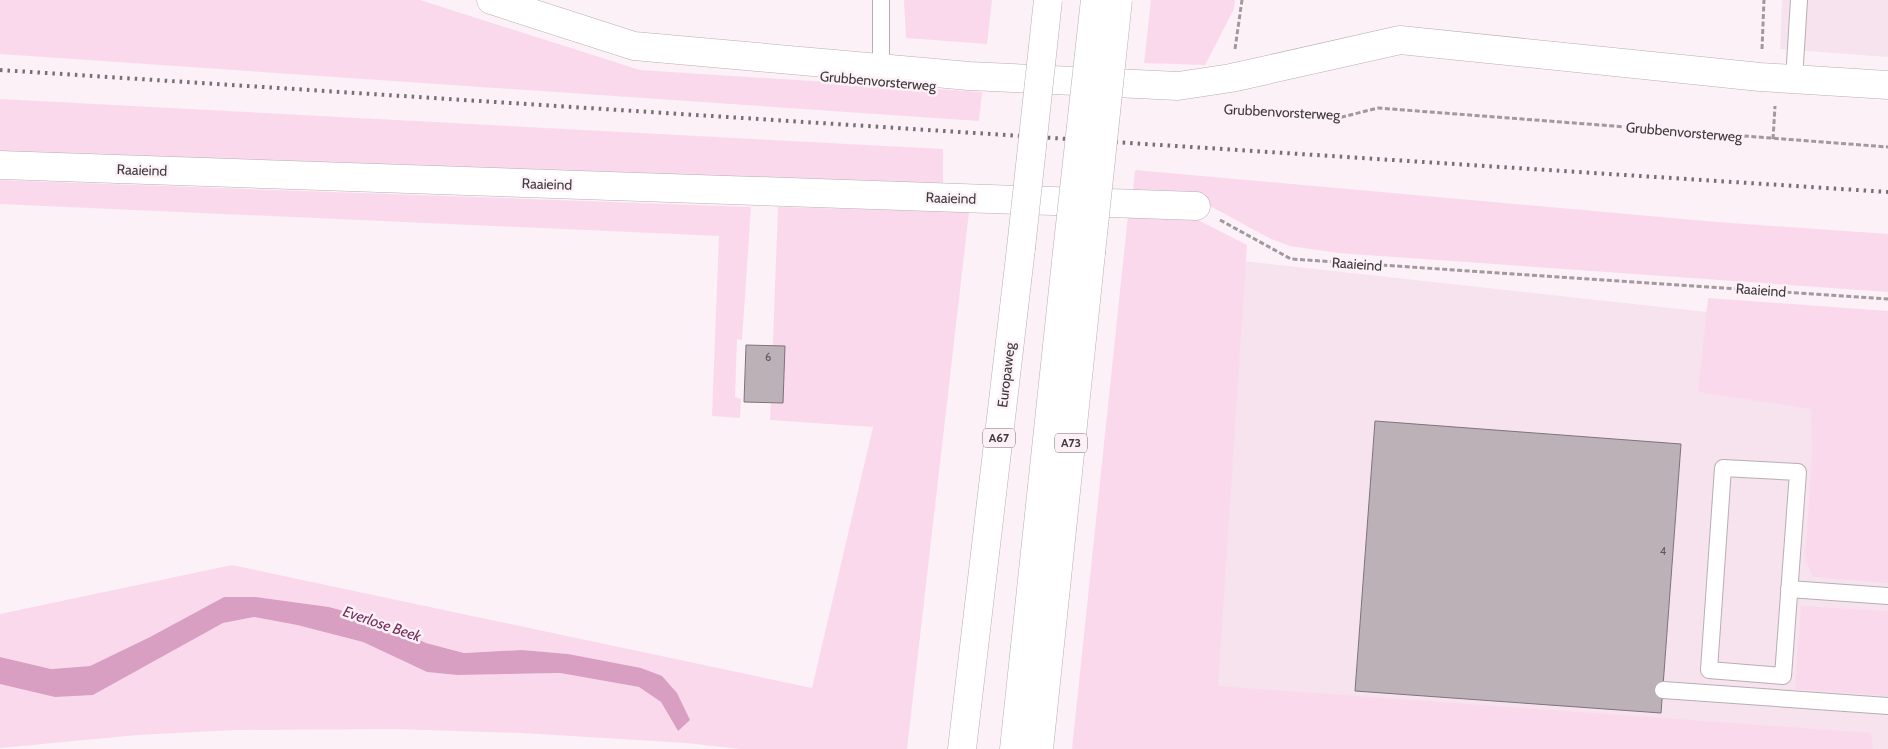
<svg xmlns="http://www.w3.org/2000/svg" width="1888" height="749" viewBox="0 0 1888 749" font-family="Cabin,sans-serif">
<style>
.built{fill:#f6e3ee}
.green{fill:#fbd9ed}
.water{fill:#d89fc3}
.building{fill:#bcb1b7;stroke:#7d7379}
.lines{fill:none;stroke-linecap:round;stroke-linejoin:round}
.lane-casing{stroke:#b8adb3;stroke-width:18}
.street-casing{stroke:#b8adb3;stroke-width:29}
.highway-casing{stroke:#b8adb3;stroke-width:29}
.path{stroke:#a1999e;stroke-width:3;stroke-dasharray:5 2.5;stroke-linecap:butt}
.lane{stroke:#fff;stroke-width:16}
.street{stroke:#fff;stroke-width:28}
.highway{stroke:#fff;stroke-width:28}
.rail{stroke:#767074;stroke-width:4;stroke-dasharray:2.5 5;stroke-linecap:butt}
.highway-bridge-casing{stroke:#b8adb3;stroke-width:29;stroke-linecap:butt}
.highway-bridge{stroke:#fff;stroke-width:28}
.labels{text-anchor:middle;stroke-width:5;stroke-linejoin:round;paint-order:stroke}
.number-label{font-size:11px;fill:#5e585c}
.shield{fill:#fcf1f7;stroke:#777175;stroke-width:1}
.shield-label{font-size:12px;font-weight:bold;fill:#3e3a3d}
.street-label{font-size:14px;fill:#3e3a3d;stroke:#fcf1f7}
.water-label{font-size:15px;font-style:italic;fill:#73305e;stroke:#fcf1f7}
</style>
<rect width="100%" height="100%" fill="#fcf1f7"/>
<!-- built -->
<g class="built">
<polygon points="1782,0 1888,0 1888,57 1780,49"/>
<polygon points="1243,261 1888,332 1888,749 1538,749 1203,715"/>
</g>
<!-- green -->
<g class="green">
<polygon points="0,0 420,0 640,70 982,92 979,121 0,54"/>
<polygon points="904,0 992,0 987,44 906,38"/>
<polygon points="1151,0 1235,0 1234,9 1205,65 1144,63"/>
<polygon points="0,99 943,149 943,187 0,153"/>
<polygon points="1135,170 1717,222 1888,234 1888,292 1338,253 1290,246 1269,238 1199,200 1133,191"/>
<polygon points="0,180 751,207 742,340 737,339 735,397 741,399 740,418 712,416 719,236 0,204"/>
<polygon points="778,207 969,212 907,749 740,749 686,743 521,733 395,729 235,730 138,735 0,748 0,684 93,695 223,623 254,617 297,625 363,642 427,672 457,675 560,673 639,687 661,702 678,731 677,693 568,654 522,650 464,653 426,643 381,621 329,607 256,597 224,597 150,637 90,666 51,669 0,657 0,614 232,565 812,688 873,427 770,420"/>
<polygon points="1128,215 1196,219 1247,245 1218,686 1871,733 1873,749 1072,749"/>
<polygon points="1708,298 1888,311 1888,583 1814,577 1805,562 1812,454 1811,409 1698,392"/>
<polygon points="1801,606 1888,611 1888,696 1795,689"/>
</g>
<!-- water -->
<polygon class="water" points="224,597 256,597 329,607 381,621 426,643 464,653 522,650 568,654 641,668 662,676 677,693 690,720 678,731 661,702 639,687 560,673 457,675 427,672 363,642 297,625 254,617 223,623 93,695 55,697 0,684 0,657 51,669 90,666 150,637"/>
<!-- building -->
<g class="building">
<polygon points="746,345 785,346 783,403 744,402"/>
<polygon points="1375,421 1681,444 1661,713 1355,691"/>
</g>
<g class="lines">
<!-- lane casing -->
<g class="lane-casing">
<g id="lane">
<polyline points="881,68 881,0"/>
<polyline points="1794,79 1799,0"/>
<polygon points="1723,468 1798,472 1783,676 1709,670"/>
<polyline points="1789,589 1888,596"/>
<polyline points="1663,690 1888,706"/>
</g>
</g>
<!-- street casing -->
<g class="street-casing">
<g id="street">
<polyline points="491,0 634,46 969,76 1178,86 1231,78 1400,40 1760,77 1888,85"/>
<polyline points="0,165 1196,206"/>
</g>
</g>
<!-- highway casing -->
<g class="highway-casing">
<g id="highway">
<polyline points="962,749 1021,248"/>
<polyline points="1014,749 1067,252"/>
<polyline points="1039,749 1091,253"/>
</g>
</g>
<!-- path -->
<g class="path">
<polyline points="1235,49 1242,0"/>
<polyline points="1762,49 1764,0"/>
<polyline points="1229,109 1338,118 1378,108 1888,147"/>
<polyline points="1773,139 1775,106"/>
<polyline points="1220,220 1291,259 1888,299"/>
</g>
<!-- lane -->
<use href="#lane" class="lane"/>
<!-- street -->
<use href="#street" class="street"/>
<!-- highway -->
<use href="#highway" class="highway"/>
<!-- rail -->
<polyline class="rail" points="0,70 1888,192"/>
<!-- highway-bridge casing -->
<g class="highway-bridge-casing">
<g id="highway-bridge">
<polyline points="1021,248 1048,0"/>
<polyline points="1067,252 1095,0"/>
<polyline points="1091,253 1118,0"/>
</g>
</g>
<!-- highway-bridge -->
<use href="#highway-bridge" class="highway-bridge"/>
</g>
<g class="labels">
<!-- number labels -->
<g class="number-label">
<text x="768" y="361">6</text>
<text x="1663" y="555">4</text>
</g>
<!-- shield labels -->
<g class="shield">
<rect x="983" y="428.5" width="32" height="19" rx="4"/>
<rect x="1055" y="433.5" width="32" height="19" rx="4"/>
</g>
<g class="shield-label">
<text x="999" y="442">A67</text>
<text x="1071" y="447">A73</text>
</g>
<!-- street labels -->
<g class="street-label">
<text transform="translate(878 81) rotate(5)" y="5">Grubbenvorsterweg</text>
<text transform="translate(1282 112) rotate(3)" y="5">Grubbenvorsterweg</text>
<text transform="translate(1684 132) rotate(5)" y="5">Grubbenvorsterweg</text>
<text transform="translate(142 170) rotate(2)" y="5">Raaieind</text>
<text transform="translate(547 184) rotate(2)" y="5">Raaieind</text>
<text transform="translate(951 198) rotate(2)" y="5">Raaieind</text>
<text transform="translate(1357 264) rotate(4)" y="5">Raaieind</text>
<text transform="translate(1761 290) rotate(4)" y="5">Raaieind</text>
<text transform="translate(1006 375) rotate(-83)" y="5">Europaweg</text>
</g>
<!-- water labels -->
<g class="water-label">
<text transform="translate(382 624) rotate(19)" y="5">Everlose Beek</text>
</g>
</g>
</svg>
